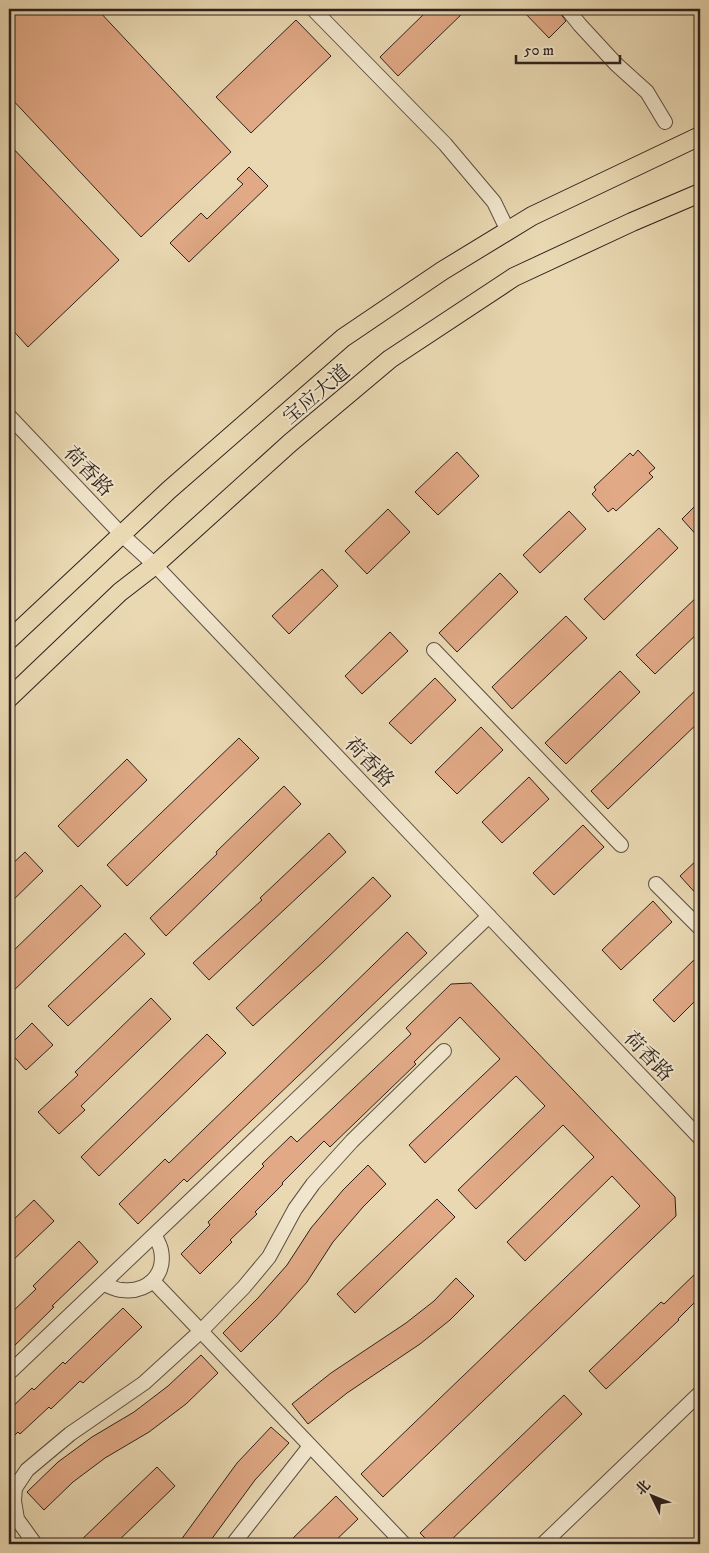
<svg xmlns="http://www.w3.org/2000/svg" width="709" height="1553" viewBox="0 0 709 1553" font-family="'IM FELL DW Pica','Noto Serif SC',serif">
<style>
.building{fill:#e1a986;stroke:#2d211d}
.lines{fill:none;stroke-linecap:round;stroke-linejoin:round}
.minor-casing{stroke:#5c4f42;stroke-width:16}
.major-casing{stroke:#2d211d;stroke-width:20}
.minor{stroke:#f1e6cd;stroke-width:14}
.major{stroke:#e9d8b2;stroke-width:18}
.labels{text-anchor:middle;stroke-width:4;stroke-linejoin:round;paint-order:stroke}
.street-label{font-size:20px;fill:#2d211d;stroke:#f1e6cd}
</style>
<rect width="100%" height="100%" fill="#e9d8b2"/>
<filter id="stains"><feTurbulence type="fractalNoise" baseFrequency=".004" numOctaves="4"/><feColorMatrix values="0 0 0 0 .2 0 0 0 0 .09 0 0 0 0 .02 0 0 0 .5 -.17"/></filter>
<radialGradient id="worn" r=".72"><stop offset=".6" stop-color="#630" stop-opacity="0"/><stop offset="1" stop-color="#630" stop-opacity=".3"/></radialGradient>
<!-- building -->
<g class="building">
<polygon points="9,9 97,9 231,152 141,237 9,96"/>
<polygon points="429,9 467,9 398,76 380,57"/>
<polygon points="521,9 557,9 566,21 549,38"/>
<polygon points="296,20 331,56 251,133 216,97"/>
<polygon points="9,144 119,260 28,347 9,326"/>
<polygon points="249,167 268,186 189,262 170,243 201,213 207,219 243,184 237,179"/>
<polygon points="638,450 655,468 649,473 653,477 616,511 613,508 608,512 592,494 596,490 594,487 630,453 633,456"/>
<polygon points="457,452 479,476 438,515 415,492"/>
<polygon points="700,501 700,539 682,519"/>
<polygon points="388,509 410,532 367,574 345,551"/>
<polygon points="569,511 586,529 540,573 523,555"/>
<polygon points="659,528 678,548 604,620 584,599"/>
<polygon points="322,569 338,586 289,634 272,616"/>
<polygon points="500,573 518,592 457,652 439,633"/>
<polygon points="700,594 700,631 655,674 636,655"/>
<polygon points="566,616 587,638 512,709 492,687"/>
<polygon points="390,632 408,651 362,694 345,676"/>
<polygon points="620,671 640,692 566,764 545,743"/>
<polygon points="435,678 456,700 411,744 389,723"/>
<polygon points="700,686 700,721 608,809 591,791"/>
<polygon points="481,727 503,750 457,794 435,772"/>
<polygon points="239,738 259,758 127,886 107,865"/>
<polygon points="127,759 147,780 78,847 58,826"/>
<polygon points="529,777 549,799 502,843 482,822"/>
<polygon points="284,786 301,804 166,936 150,918 217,854 216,852"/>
<polygon points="583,825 604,847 554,895 533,873"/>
<polygon points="329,833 346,852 209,980 193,963 262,900 260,898"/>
<polygon points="25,852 43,871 9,904 9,867"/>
<polygon points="700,857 700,898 680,876"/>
<polygon points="373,877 391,896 323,962 253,1026 236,1008"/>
<polygon points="81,885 101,906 9,995 9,955"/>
<polygon points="653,901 672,922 621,970 602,950"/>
<polygon points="407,932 427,953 187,1182 184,1179 138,1224 119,1204 165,1159 169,1163"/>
<polygon points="125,933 145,954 68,1026 48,1006"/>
<polygon points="700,954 700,996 674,1022 653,1000"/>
<polygon points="471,983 675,1197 676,1216 383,1497 361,1474 640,1206 612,1176 525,1261 507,1242 594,1157 563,1125 476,1209 458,1190 545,1106 516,1076 425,1163 409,1145 500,1059 460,1017 414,1062 416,1064 330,1147 324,1141 282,1183 283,1184 255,1212 257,1214 230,1240 232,1242 200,1274 181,1254 210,1225 208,1222 264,1166 262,1164 291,1136 297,1142 411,1034 406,1028 451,984"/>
<polygon points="151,998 171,1019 81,1106 85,1110 59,1134 38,1112 78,1075 75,1072"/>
<polygon points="32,1023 53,1045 26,1070 9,1051 9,1046"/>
<polygon points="207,1034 226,1053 99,1176 81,1157"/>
<polygon points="368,1165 386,1184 363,1207 333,1242 307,1282 276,1317 241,1352 223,1333 258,1298 287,1265 311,1228 343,1190"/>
<polygon points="437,1199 455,1217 355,1313 337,1294"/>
<polygon points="34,1200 54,1221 9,1264 9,1224"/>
<polygon points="79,1241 98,1262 52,1306 54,1307 9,1351 9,1315 36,1289 33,1286"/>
<polygon points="700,1269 700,1297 678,1319 679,1320 606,1389 589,1371 661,1302 664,1304"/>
<polygon points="456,1278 474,1296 450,1320 420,1344 347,1393 308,1424 292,1404 331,1373 406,1323 434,1301"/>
<polygon points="123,1308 142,1327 83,1383 80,1381 51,1409 49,1407 20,1434 18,1432 9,1441 9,1410 32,1388 34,1390 63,1362 65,1364"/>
<polygon points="201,1355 218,1373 186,1404 149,1432 105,1458 73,1482 44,1510 27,1492 58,1462 92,1437 134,1412 168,1386"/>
<polygon points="564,1395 582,1414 447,1544 431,1544 420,1533"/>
<polygon points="271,1427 289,1443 255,1480 208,1544 178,1544 237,1463"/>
<polygon points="157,1467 175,1486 115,1544 77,1544"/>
<polygon points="336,1496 358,1519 332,1544 287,1544"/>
</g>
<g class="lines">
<!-- minor casing -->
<g class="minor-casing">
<g id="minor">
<polyline points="313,9 445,144 494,202 508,231"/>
<polyline points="567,9 580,25 616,64 647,92 665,122"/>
<polyline points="9,416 121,534 155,565 700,1138"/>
<polyline points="434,650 621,845"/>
<polyline points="656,884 700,928"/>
<polyline points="153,1281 404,1544"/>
<path d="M 104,1284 C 109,1286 116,1290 122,1290 C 147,1293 166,1275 161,1250 C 160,1245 157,1240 155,1236"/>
<polyline points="9,1373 489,916"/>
<polyline points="35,1544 17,1519 14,1501 15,1488 27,1470 70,1434 144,1383 201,1331 244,1287 269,1257 295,1209 313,1184 352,1141 444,1051"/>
<polyline points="233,1544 310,1446"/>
<polyline points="543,1544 700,1393"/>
</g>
</g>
<!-- major casing -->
<g class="major-casing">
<g id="major">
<polyline points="9,640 169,490 343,338 442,271 532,216 700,136"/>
<polyline points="9,698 120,592 155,565 290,443 390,359 514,277 632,222 700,193"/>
</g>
</g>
<!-- minor -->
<use href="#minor" class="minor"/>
<!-- major -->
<use href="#major" class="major"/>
</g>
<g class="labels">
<!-- street labels -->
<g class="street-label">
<text transform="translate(316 394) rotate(-40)" y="7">宝应大道</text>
<text transform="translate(89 471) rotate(46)" y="7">荷香路</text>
<text transform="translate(370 762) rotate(46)" y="7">荷香路</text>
<text transform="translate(649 1056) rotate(46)" y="7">荷香路</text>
</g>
</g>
<!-- margin -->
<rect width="709" height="1553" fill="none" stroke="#e9d8b2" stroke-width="30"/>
<rect x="10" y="10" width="689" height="1533" fill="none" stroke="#2d211d" stroke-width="2.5"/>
<rect x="15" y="15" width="679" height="1523" fill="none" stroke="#2d211d"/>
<!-- north arrow -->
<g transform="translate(652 1496) rotate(313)" stroke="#f1e6cd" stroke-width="4" paint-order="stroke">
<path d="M0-4L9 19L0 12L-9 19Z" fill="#2d211d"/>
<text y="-8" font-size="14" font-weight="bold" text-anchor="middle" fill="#2d211d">北</text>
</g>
<!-- scale -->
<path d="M516 55v8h104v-8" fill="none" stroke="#2d211d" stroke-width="2.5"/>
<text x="524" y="55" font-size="15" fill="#2d211d" stroke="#f1e6cd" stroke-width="4" paint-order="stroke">50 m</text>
<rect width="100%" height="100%" filter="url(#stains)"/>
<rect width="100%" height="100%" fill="url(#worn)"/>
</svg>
